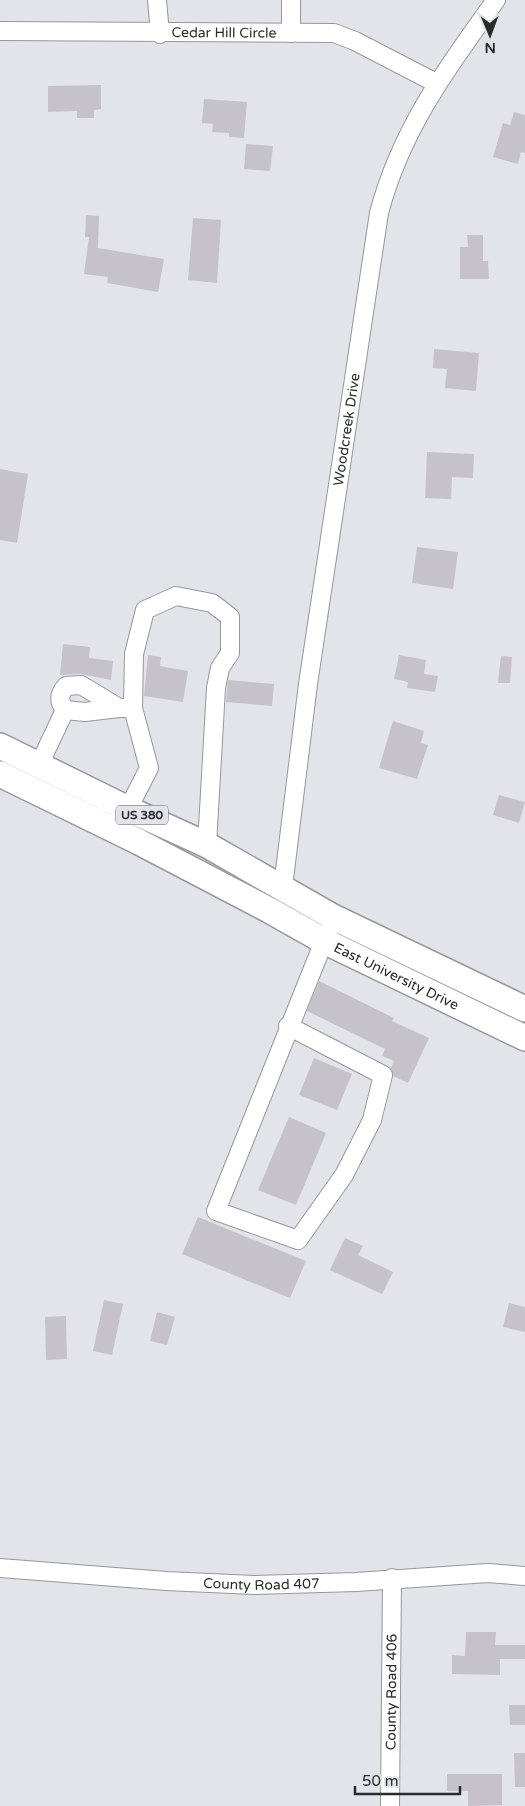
<svg xmlns="http://www.w3.org/2000/svg" width="525" height="1806" viewBox="0 0 525 1806" font-family="'Varela Round',sans-serif">
<style>
.building{fill:#c5c3c9}
.lines{fill:none;stroke-linecap:round;stroke-linejoin:round}
.minor-casing{stroke:#95979c;stroke-width:20}
.highway-casing{stroke:#95979c;stroke-width:28}
.minor{stroke:#fff;stroke-width:18}
.highway{stroke:#fff;stroke-width:25}
.labels{text-anchor:middle;stroke-width:4;stroke-linejoin:round;paint-order:stroke}
.shield{fill:#e2e4e9;stroke:#606265;stroke-width:1}
.shield-label{font-size:12px;font-weight:bold;fill:#292a2c}
.street-label{font-size:14px;fill:#292a2c;stroke:#e2e4e9}
</style>
<rect width="100%" height="100%" fill="#e2e4e9"/>
<!-- building -->
<g class="building">
<polygon points="101,85 101,109 94,110 94,118 77,118 77,111 48,112 48,86"/>
<polygon points="204,99 247,102 244,138 229,137 229,133 212,132 213,124 202,123"/>
<polygon points="514,112 525,115 525,153 521,152 518,164 493,157 503,123 510,125"/>
<polygon points="246,144 273,146 270,171 244,169"/>
<polygon points="86,215 99,216 98,248 164,259 158,292 107,283 108,277 84,274 89,237 85,237"/>
<polygon points="193,218 221,220 217,283 188,280"/>
<polygon points="467,235 483,235 483,261 488,261 489,279 460,279 460,247 468,247"/>
<polygon points="434,349 479,353 476,391 445,388 447,369 433,368"/>
<polygon points="427,452 474,454 473,478 452,477 451,499 425,498"/>
<polygon points="0,469 28,474 17,543 0,540"/>
<polygon points="417,547 458,552 453,589 412,583"/>
<polygon points="63,644 90,647 89,658 113,661 111,680 81,674 60,675"/>
<polygon points="148,655 161,657 160,666 188,671 183,702 144,696"/>
<polygon points="399,655 426,660 424,674 438,676 435,692 407,688 408,682 394,679"/>
<polygon points="501,656 512,657 510,683 498,683"/>
<polygon points="228,680 274,684 272,706 226,702"/>
<polygon points="393,721 424,731 421,743 428,745 417,779 379,768"/>
<polygon points="499,795 525,802 519,823 493,815"/>
<polygon points="319,981 394,1018 392,1021 429,1038 408,1083 393,1076 391,1068 394,1061 382,1056 385,1049 307,1011"/>
<polygon points="314,1058 352,1074 337,1110 299,1095"/>
<polygon points="289,1117 326,1133 296,1205 258,1190"/>
<polygon points="198,1217 306,1261 290,1298 182,1254"/>
<polygon points="345,1238 363,1246 358,1255 393,1272 382,1294 330,1270"/>
<polygon points="104,1300 123,1304 112,1355 93,1351"/>
<polygon points="509,1303 525,1307 525,1332 503,1327"/>
<polygon points="157,1312 175,1317 167,1345 150,1341"/>
<polygon points="66,1316 67,1359 46,1360 45,1317"/>
<polygon points="466,1632 496,1632 495,1645 525,1645 525,1659 500,1659 500,1675 452,1674 452,1655 465,1656"/>
<polygon points="509,1705 525,1705 525,1725 510,1725"/>
<polygon points="514,1753 525,1753 525,1787 515,1787"/>
<polygon points="447,1774 502,1774 502,1805 468,1806 468,1791 447,1791"/>
</g>
<g class="lines">
<!-- minor casing -->
<g class="minor-casing">
<g id="minor">
<polyline points="157,0 160,34"/>
<path id="s1" d="M 0,31 L 334,33 L 355,41 L 436,83"/>
<polyline points="291,33 291,0"/>
<polyline points="65,710 85,712 119,708"/>
<path d="M 39,765 L 65,710 C 58,701 59,694 66,686 L 81,685 L 119,708 L 133,708"/>
<polyline points="128,809 149,768 133,708 134,654 145,610 176,596 212,603 230,617 230,653 220,668 216,688 207,845"/>
<path id="s2" d="M 283,887 L 308,684 L 379,213 C 401,130 446,69 496,0"/>
<polyline points="288,1026 383,1075 372,1120 344,1175 298,1240 216,1211 328,931"/>
<path id="s3" d="M 0,1568 L 166,1581 L 254,1585 L 356,1582 L 488,1573 L 525,1576"/>
<path id="s4" d="M 390,1806 L 392,1578"/>
</g>
</g>
<!-- highway casing -->
<g class="highway-casing">
<g id="highway">
<polyline points="0,746 128,809 207,845 333,917 525,1009"/>
<path id="s5" d="M 0,774 L 139,842 L 269,910 L 324,941 L 525,1038"/>
</g>
</g>
<!-- minor -->
<use href="#minor" class="minor"/>
<!-- highway -->
<use href="#highway" class="highway"/>
</g>
<g class="labels">
<!-- shield labels -->
<rect class="shield" x="116" y="805.5" width="52" height="19" rx="4"/>
<g class="shield-label">
<text x="142" y="819">US 380</text>
</g>
<!-- street labels -->
<g class="street-label">
<text dy="5" stroke="none"><textPath href="#s1" startOffset="224">Cedar Hill Circle</textPath></text>
<text dy="5" stroke="none"><textPath href="#s2" startOffset="462">Woodcreek Drive</textPath></text>
<text dy="5" stroke="none"><textPath href="#s5" startOffset="445">East University Drive</textPath></text>
<text dy="5" stroke="none"><textPath href="#s3" startOffset="262">County Road 407</textPath></text>
<text dy="5" stroke="none"><textPath href="#s4" startOffset="114">County Road 406</textPath></text>
</g>
</g>
<!-- north arrow -->
<g transform="translate(490 35) rotate(179)" stroke="#e2e4e9" stroke-width="4" paint-order="stroke">
<path d="M0-4L9 19L0 12L-9 19Z" fill="#292a2c"/>
<text y="-8" font-size="14" font-weight="bold" text-anchor="middle" fill="#292a2c">N</text>
</g>
<!-- scale -->
<path d="M355 1786v8h105v-8" fill="none" stroke="#292a2c" stroke-width="2.5"/>
<text x="362" y="1786" font-size="15" fill="#292a2c" stroke="#e2e4e9" stroke-width="4" paint-order="stroke">50 m</text>
</svg>
